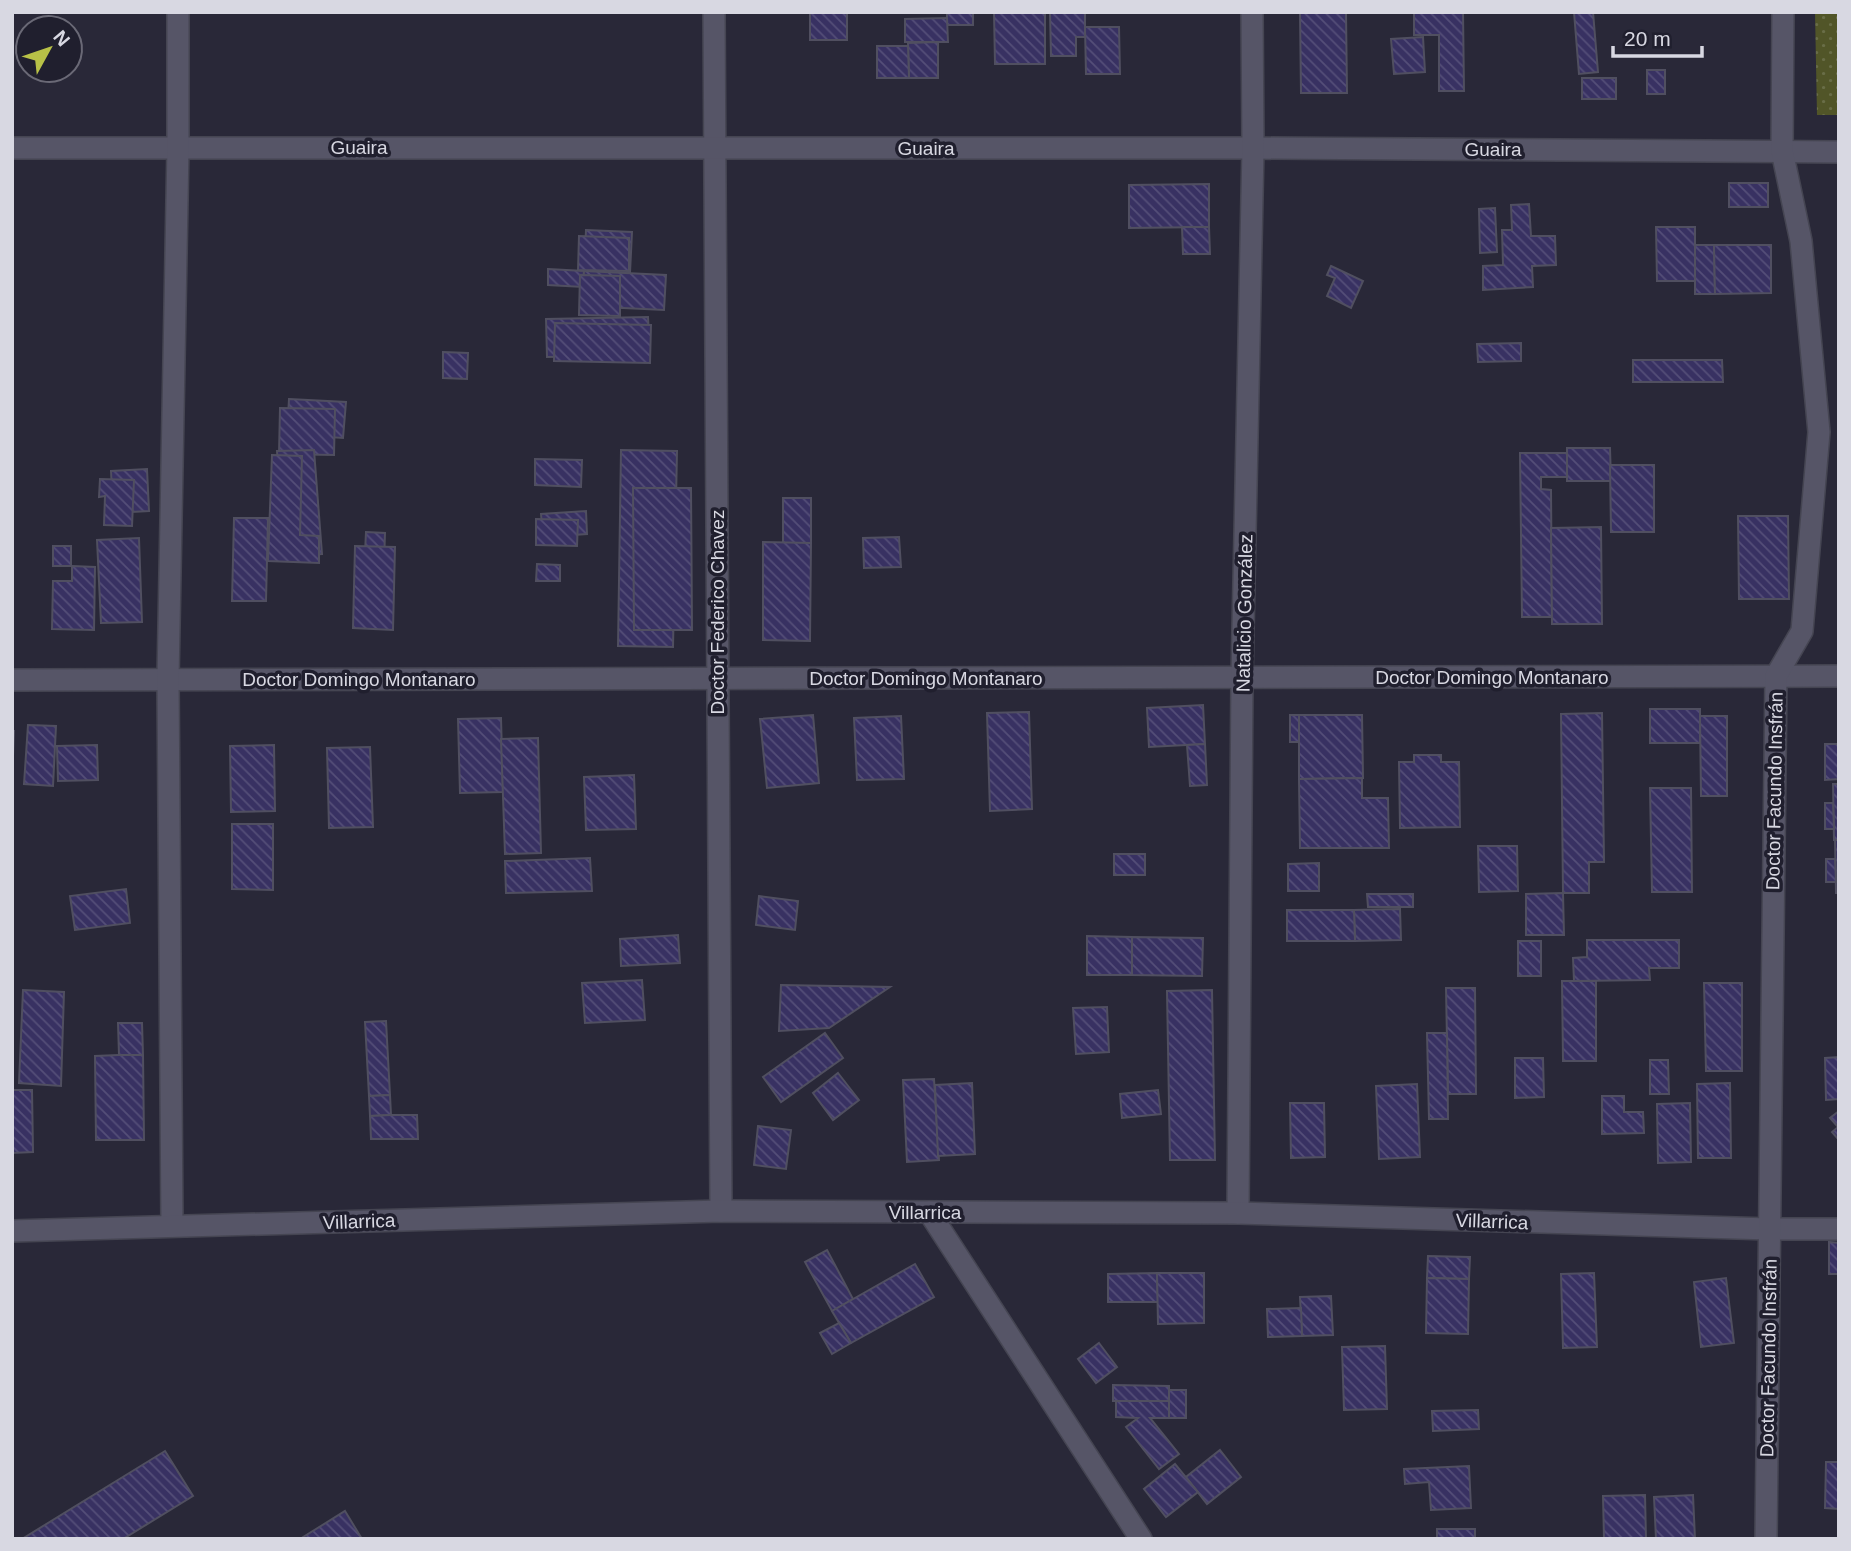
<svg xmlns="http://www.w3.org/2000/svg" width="1851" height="1551" viewBox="0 0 1851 1551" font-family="Arial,sans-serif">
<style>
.green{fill:url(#green-dots)}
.building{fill:url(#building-back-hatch);stroke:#504f60;stroke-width:2}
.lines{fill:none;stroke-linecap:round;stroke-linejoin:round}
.minor-casing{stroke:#454552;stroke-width:24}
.minor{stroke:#565567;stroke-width:21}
.labels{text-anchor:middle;stroke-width:7;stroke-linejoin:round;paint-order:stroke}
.street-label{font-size:19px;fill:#d8d8e2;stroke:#201f2e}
</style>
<defs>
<pattern id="green-dots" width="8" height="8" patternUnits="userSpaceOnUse" patternTransform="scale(1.75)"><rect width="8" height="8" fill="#515528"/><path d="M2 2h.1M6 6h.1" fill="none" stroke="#696d47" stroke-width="1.8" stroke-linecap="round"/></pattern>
<pattern id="building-back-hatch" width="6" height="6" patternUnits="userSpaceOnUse" patternTransform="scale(1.75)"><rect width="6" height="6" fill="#383162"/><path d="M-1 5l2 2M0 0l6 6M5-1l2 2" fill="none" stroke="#544e78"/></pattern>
</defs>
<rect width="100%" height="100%" fill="#292838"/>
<!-- green -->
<polygon class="green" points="1815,12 1839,12 1839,115 1817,115"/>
<!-- building -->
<g class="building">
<rect x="810" y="12" width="37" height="28"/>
<rect x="947" y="12" width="26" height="13"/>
<polygon points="994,12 1045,12 1045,64 995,64"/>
<polygon points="1050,12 1085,12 1085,37 1076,37 1076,56 1051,56"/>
<polygon points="1300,12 1346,12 1347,93 1301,93"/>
<polygon points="1414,12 1463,12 1464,91 1439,91 1439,35 1414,35"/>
<polygon points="1574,12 1593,12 1598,72 1579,74"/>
<polygon points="947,18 948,42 905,42 905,19"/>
<polygon points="1085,27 1119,27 1120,74 1086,74"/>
<polygon points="1423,37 1425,72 1394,74 1391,39"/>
<polygon points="938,42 938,78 909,78 908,43"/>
<polygon points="877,46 908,46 909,78 877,78"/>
<rect x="1647" y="70" width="18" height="24"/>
<rect x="1582" y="78" width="34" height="21"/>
<rect x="1729" y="183" width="39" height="24"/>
<polygon points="1209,184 1209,227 1129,228 1129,185"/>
<polygon points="1529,204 1531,236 1555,236 1556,265 1532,266 1533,287 1483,290 1483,266 1503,265 1502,230 1512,230 1511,205"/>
<polygon points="1495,208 1497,252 1480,253 1479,209"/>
<polygon points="1182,227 1209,227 1210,254 1183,254"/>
<polygon points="1656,227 1695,227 1695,281 1657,281"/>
<polygon points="586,230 632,232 630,273 584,271"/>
<polygon points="579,236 629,238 629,271 578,270"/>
<polygon points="1695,245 1714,245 1715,294 1695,294"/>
<polygon points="1714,245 1771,245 1771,293 1715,294"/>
<polygon points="1331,266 1363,281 1351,308 1327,296 1335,278 1327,275"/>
<polygon points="548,269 584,271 583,287 548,285"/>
<polygon points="584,271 666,275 664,310 582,306"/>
<polygon points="580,275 620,276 620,316 579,315"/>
<polygon points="648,317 650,355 547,357 546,319"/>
<polygon points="555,323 651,325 650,363 554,361"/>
<polygon points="1521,343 1521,361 1478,362 1477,344"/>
<polygon points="443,352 468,353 467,379 443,378"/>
<polygon points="1633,360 1722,360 1723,382 1633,382"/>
<polygon points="289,399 346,402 343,438 287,434"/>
<polygon points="280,408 335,409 334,455 279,454"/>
<polygon points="1567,448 1610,448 1611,481 1567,481"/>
<polygon points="314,450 322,554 284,556 277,451"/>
<polygon points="621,450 677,451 673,647 618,646"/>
<polygon points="1520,453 1567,453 1567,477 1541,477 1541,489 1551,490 1552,617 1522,617"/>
<polygon points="272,455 302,456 300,535 319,536 319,563 268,561"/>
<polygon points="535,459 582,460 581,487 535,485"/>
<polygon points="1610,465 1654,465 1654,532 1611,532"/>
<polygon points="147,469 149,511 113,513 111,471"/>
<polygon points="100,479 134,480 132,526 104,525 105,496 99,497"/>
<polygon points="633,488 691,488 692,630 634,630"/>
<rect x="783" y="498" width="28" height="45"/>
<polygon points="586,511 587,534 543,537 541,514"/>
<polygon points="1738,516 1788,516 1789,599 1739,599"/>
<polygon points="234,518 268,518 266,601 232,601"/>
<polygon points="536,519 578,520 577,546 536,545"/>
<polygon points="1601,527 1602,624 1552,624 1551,528"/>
<polygon points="366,532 385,533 383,596 363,595"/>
<polygon points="899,537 901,567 864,568 863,538"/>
<polygon points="139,538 142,622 101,623 97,540"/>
<polygon points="763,542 811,543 810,641 763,640"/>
<rect x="53" y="546" width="18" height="20"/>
<polygon points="355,546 395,547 393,630 353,628"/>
<polygon points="537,564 560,565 560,581 536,581"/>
<polygon points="72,566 95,567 94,630 52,629 53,581 72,581"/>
<polygon points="1203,705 1205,744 1149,747 1147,708"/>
<rect x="1650" y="709" width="50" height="34"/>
<polygon points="1029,712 1032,809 990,811 987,713"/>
<polygon points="1602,713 1604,862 1589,862 1589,893 1563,893 1561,714"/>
<polygon points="813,715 819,783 767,788 760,719"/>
<rect x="1290" y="715" width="9" height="27"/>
<polygon points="1299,715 1362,715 1363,778 1299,779"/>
<polygon points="901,716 904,779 857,780 854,718"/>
<polygon points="1700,716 1727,716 1727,796 1701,796"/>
<polygon points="501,718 503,792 460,793 458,719"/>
<polygon points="28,725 56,726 53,786 24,784"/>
<polygon points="12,731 14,731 12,782"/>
<polygon points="538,738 541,853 505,854 501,739"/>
<polygon points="1205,744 1207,785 1190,786 1187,745"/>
<polygon points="1825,744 1839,744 1839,779 1825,780"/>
<polygon points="97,745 98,780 58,781 57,746"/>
<polygon points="274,745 275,811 231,812 230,746"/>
<polygon points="370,747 373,827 329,828 327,748"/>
<polygon points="1414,755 1441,755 1441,762 1459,762 1460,827 1400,828 1399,762 1414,762"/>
<polygon points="634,775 636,829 586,830 584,777"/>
<polygon points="1362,778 1362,798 1388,798 1389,848 1300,848 1299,779"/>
<polygon points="1833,784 1839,784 1839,840 1834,840"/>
<polygon points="1650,788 1691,788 1692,892 1652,892"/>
<polygon points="1825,803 1833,803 1834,829 1825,829"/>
<polygon points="232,824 273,824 273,890 232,889"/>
<polygon points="1835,840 1839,840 1839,893 1836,893"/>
<polygon points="1478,846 1517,846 1518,891 1479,892"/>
<rect x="1114" y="854" width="31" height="21"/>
<polygon points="590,858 592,891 506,893 505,861"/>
<polygon points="1826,859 1835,859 1836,882 1826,882"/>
<polygon points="1319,863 1319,891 1288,891 1288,864"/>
<polygon points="126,889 130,923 75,930 70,896"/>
<polygon points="1563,893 1564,935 1526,935 1526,894"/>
<polygon points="1367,894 1413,894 1413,907 1368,907"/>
<polygon points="759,896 798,901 795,930 756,925"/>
<polygon points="1400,909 1401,940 1355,941 1354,910"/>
<polygon points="1287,910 1354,910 1355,941 1287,941"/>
<polygon points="678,935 680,963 621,966 620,939"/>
<polygon points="1087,936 1132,937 1132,975 1087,975"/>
<polygon points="1132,937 1203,938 1202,976 1132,975"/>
<polygon points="1587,940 1679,940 1679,968 1649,968 1650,980 1574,981 1573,958 1587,957"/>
<rect x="1518" y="941" width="23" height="35"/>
<polygon points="642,980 645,1020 585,1023 582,983"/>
<polygon points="1562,981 1596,981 1596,1061 1563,1061"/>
<polygon points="1704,983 1742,983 1742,1071 1706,1071"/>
<polygon points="781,985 890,987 829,1028 779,1031"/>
<polygon points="1446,988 1475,988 1476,1094 1448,1094"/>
<polygon points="23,990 64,992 61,1086 19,1083"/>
<polygon points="1212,990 1215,1160 1170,1160 1167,991"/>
<polygon points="1107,1007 1109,1052 1076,1054 1073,1008"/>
<polygon points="386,1021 390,1095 369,1096 365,1022"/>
<polygon points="118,1023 142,1023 143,1055 119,1055"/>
<polygon points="825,1033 843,1058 781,1102 763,1077"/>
<polygon points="1427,1033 1447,1033 1448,1119 1429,1119"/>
<polygon points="119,1055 143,1055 144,1140 96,1140 95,1056"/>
<polygon points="1839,1057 1839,1099 1826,1100 1825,1058"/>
<polygon points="1515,1058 1543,1058 1544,1097 1515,1098"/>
<polygon points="1650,1060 1668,1060 1669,1094 1650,1094"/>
<polygon points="838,1073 859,1100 833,1120 813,1093"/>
<polygon points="934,1079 939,1160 907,1162 903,1080"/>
<polygon points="972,1083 975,1154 938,1156 935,1085"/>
<polygon points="1730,1083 1731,1158 1698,1158 1697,1084"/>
<polygon points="1417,1084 1420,1157 1379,1159 1376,1086"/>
<polygon points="12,1090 32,1090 33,1152 12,1153"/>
<polygon points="1158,1090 1161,1114 1122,1118 1120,1094"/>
<polygon points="390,1095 391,1115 370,1116 369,1096"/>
<polygon points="1602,1096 1624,1096 1624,1112 1643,1112 1644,1133 1602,1134"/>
<polygon points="1290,1103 1324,1103 1325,1157 1291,1158"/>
<polygon points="1690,1103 1691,1162 1658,1163 1657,1104"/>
<polygon points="1839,1111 1839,1140 1832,1132 1838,1127 1830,1118"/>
<polygon points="391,1115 417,1115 418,1139 371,1139 370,1116"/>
<polygon points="758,1126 791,1130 786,1169 754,1165"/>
<polygon points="1829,1242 1839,1243 1839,1274 1829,1274"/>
<polygon points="827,1250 853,1299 832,1311 805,1262"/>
<polygon points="1428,1256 1470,1257 1469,1279 1427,1278"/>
<polygon points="915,1264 934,1297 851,1343 832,1311"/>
<polygon points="1157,1273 1158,1302 1108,1302 1108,1274"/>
<polygon points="1157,1273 1204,1273 1204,1323 1158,1324"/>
<polygon points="1594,1273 1597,1347 1563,1348 1561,1274"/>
<polygon points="1427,1278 1469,1279 1468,1334 1426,1333"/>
<polygon points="1726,1278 1734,1343 1701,1347 1694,1282"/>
<polygon points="1331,1296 1333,1335 1302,1336 1300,1297"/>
<polygon points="1301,1308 1302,1336 1268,1337 1267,1309"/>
<polygon points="839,1323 851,1343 832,1354 820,1333"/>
<polygon points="1099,1343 1117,1367 1096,1383 1078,1359"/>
<polygon points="1385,1346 1387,1409 1344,1410 1342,1347"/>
<polygon points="1113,1385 1169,1386 1169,1401 1113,1401"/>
<rect x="1169" y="1390" width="17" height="28"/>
<polygon points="1116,1401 1169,1401 1169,1418 1150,1418 1179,1454 1159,1469 1126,1427 1138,1418 1116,1417"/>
<polygon points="1478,1410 1479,1429 1433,1431 1432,1411"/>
<polygon points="1220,1450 1241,1477 1207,1504 1186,1477"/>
<polygon points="165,1451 193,1496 123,1539 22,1539"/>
<polygon points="1826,1462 1839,1462 1839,1509 1825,1508"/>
<polygon points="1175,1464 1198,1492 1166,1517 1144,1489"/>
<polygon points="1469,1466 1471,1508 1431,1510 1429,1482 1405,1484 1404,1469"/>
<polygon points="1645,1495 1646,1539 1604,1539 1603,1496"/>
<polygon points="1693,1495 1695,1539 1656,1539 1654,1497"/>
<polygon points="345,1511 362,1539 300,1539"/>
<rect x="1437" y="1529" width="38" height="10"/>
</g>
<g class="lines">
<!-- minor casing -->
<g class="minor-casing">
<g id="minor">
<polyline points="714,12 721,1211"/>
<polyline points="12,148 1253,148 1839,152"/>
<polyline points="12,680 1839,676"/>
<polyline points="929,1212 1141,1539"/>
<polyline points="1238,1213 1242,678 1253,148 1252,12"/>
<polyline points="172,1226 168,679 178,147 178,12"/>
<polyline points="12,1231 721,1211 1238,1213 1769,1229 1839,1229"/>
<polyline points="1766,1539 1776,676 1802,631 1819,432 1801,241 1782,151 1783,12"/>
</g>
</g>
<!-- minor -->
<use href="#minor" class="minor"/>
</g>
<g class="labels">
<!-- street labels -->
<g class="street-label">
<text x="359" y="154">Guaira</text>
<text x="926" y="155">Guaira</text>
<text x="1493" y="156">Guaira</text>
<text transform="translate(717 612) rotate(-90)" y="7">Doctor Federico Chavez</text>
<text transform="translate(1244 613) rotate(-89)" y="7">Natalicio González</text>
<text x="1492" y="684">Doctor Domingo Montanaro</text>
<text x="926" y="685">Doctor Domingo Montanaro</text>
<text x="359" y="686">Doctor Domingo Montanaro</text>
<text transform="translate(1774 791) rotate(-89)" y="7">Doctor Facundo Insfrán</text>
<text x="925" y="1219">Villarrica</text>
<text transform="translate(359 1221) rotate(-2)" y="7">Villarrica</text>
<text transform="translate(1492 1221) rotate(2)" y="7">Villarrica</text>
<text transform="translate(1768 1358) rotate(-89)" y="7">Doctor Facundo Insfrán</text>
</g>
</g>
<!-- border -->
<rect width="1851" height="1551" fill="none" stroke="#d8d8e2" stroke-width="28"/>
<!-- north arrow -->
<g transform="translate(49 49) rotate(50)"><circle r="33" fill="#201f2e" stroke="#6a6976" stroke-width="2"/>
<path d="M0-5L12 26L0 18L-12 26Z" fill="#b8c147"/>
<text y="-10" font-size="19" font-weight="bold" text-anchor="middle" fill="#d8d8e2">N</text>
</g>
<!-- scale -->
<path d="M1613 46v10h89v-10" fill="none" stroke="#d8d8e2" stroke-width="3.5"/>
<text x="1624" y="46" font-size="21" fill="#d8d8e2" stroke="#201f2e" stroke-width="5" paint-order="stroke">20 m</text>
</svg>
